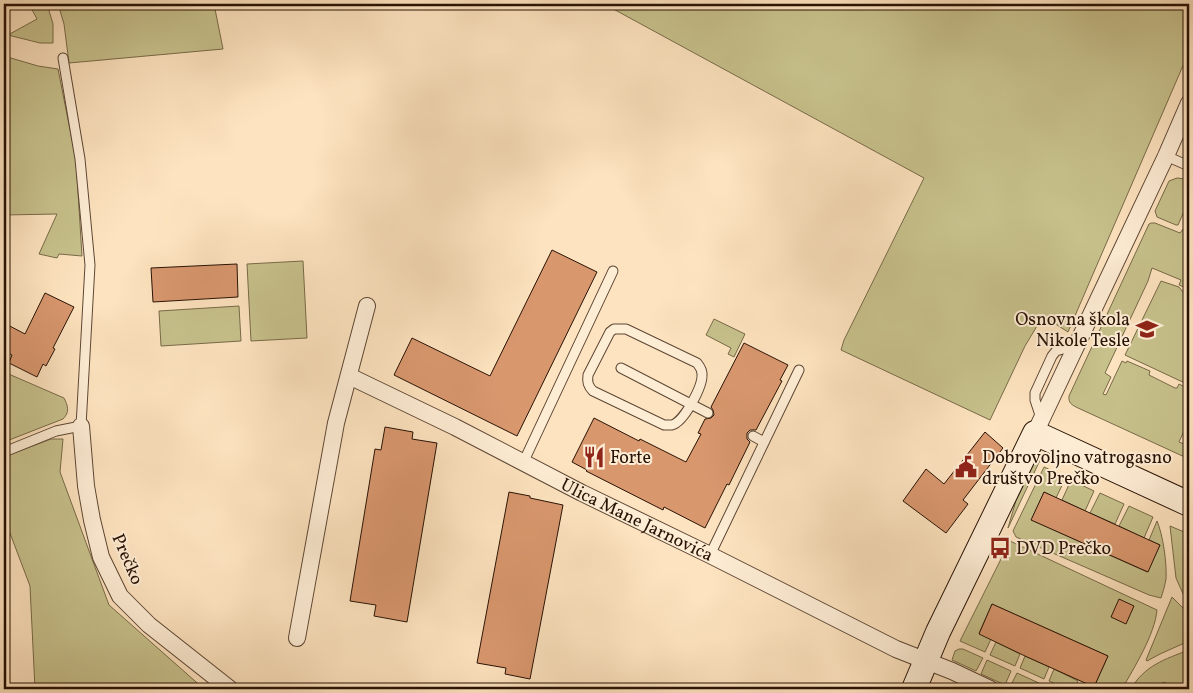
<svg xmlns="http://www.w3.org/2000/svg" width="1193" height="693" viewBox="0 0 1193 693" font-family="Vollkorn,serif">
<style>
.green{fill:#c7c18c;stroke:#786a48}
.building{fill:#d9976e;stroke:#281205}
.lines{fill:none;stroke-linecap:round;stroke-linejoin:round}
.lane-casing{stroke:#5d4634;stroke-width:11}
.street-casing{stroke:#5d4634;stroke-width:18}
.secondary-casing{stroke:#281205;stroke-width:26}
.lane{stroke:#feedd5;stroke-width:9}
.street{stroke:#feedd5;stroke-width:16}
.secondary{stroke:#feedd5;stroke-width:24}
.labels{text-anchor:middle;stroke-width:4;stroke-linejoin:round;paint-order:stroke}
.poi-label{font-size:18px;fill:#281205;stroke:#feedd5;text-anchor:start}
.street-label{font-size:18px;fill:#281205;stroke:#feedd5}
</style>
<rect width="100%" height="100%" fill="#fde3bf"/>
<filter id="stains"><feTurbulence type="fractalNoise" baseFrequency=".004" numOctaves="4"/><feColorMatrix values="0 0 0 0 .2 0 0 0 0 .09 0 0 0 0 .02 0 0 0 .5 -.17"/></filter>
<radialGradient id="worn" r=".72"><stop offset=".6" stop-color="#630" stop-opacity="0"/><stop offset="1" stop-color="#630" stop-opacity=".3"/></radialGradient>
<!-- green -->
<g class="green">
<polygon points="29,4 47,4 53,24 53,43 40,43 8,35 37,19"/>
<polygon points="58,4 214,4 223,49 69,63 64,24"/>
<polygon points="607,4 1189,4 1189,46 1188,48 1185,47 1186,51 1185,61 1068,332 1043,316 1025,346 990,420 841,350 844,340 924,178 606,5"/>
<polygon points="4,56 38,66 58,69 76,160 82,256 59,254 57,258 39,254 57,214 4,215"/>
<polygon points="1177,178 1186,179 1189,182 1189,200 1178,225 1176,225 1157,217 1155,211 1169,181"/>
<path d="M 1151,223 L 1155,223 L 1180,233 L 1183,229 L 1189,232 L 1189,289 L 1179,285 L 1181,280 L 1152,268 L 1148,281 L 1105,373 L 1111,377 L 1103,394 L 1106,395 L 1122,361 L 1126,363 L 1127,361 L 1150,371 L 1149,375 L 1175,388 L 1177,388 L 1179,384 L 1189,389 L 1189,420 L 1179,442 L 1184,444 L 1189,432 L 1189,459 L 1078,408 C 1072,405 1068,403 1069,396 L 1149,224 Z"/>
<polygon points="303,261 307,338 251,341 247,264"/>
<polygon points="1161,281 1179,287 1182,291 1189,294 1189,385 1125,355"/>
<polygon points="239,306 241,341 161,346 159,311"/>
<polygon points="714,319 745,334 734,357 728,354 731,348 706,335"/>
<path d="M 4,372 L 64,398 C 68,406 70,412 63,419 L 4,442 Z"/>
<polygon points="51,439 63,439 60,472 109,605 204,689 35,689 30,586 5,520 4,520 4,457"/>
<polygon points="1042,456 1008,528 1019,490 1032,462"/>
<path d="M 1044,467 L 1066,477 L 1056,498 L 1044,492 L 1032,520 L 1147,572 L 1160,545 L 1149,540 L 1157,521 C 1163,535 1167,563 1166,579 C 1165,585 1163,592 1161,598 L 1149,595 L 1016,537 L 1013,531 Z"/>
<polygon points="1071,480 1094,491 1085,511 1062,500"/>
<polygon points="1100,493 1124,504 1115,524 1090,513"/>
<polygon points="1129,506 1153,517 1144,538 1119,526"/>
<polygon points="1170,526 1189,534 1189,603 1184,596 1176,578"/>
<path d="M 1010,541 L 1157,610 C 1155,634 1134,668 1122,689 L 1080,689 L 1083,683 L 1094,687 L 1108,656 L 992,604 L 979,633 L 991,639 L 985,652 L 960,641 Z"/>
<polygon points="1172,597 1189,614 1189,641 1160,654 1147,661 1146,660"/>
<polygon points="996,642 1020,654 1015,666 990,655"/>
<polygon points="959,649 963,649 983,658 976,671 952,660 955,651"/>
<path d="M 1189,650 L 1189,689 L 1179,689 L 1163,682 L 1160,689 L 1131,689 C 1144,666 1165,659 1189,650 Z"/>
<polygon points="1025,656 1049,667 1044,679 1020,668"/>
<polygon points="987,660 1011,671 1005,685 981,674"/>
<polygon points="1054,669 1078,681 1074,689 1067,689 1049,681"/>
<polygon points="1017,673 1041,684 1039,689 1014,689 1010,687"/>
</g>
<!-- building -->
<g class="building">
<polygon points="552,250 597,272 517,436 394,375 412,338 490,376"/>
<polygon points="237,264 238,297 153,302 151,268"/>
<polygon points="45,293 74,307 53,348 55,349 46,366 43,364 37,377 9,363 12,355 4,351 4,323 25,334"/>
<polygon points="744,343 788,365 780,380 782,381 756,430 750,430 747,433 747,439 750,442 729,485 727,484 705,528 664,507 663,510 586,471 587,470 572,462 594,418 639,441 640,439 686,462 701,434 698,433 705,419 711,418 714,415 713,410 711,407"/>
<polygon points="385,427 413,432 412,439 437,443 407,622 374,616 376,605 350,601 375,449 381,450"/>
<polygon points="985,432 1003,448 963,500 968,504 946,533 903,501 926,469 944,484"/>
<polygon points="509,492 530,496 530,498 563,505 530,679 505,674 506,668 477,663"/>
<polygon points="1044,492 1160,545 1148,572 1031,520"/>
<polygon points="1119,599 1134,606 1126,624 1111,617"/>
<polygon points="992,604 1108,656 1094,687 1025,656 979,634"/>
</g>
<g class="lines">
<!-- lane casing -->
<g class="lane-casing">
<g id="lane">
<polyline points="1166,156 1189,166"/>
<path d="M 614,329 L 626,329 L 697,363 C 700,367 702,369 702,374 C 703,386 684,422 672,425 C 671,425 665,425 664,425 L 593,391 C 588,386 587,382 588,375 L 610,332 Z"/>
<polyline points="621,368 708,413"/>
<polyline points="1041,418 1035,400 1035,393 1052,356 1056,351 1077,345"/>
<polyline points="753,436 764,442"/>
<polyline points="4,452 56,431 81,426 90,265 80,159 63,58"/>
<polyline points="523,463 613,271"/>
<polyline points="710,555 799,370"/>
</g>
</g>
<!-- street casing -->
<g class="street-casing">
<g id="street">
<path id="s1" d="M 349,376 L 455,427 L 582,493 L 710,555 L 896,649 L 952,671 L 990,689"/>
<polyline points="81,426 86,486 92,520 101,557 120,596 149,625 230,689"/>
<polyline points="1035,433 1166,156 1189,103"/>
<polyline points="297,638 336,423 367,306"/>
</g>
</g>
<!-- secondary casing -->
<g class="secondary-casing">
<polyline id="secondary" points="914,689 938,632 1035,433 1189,504"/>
</g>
<!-- lane -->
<use href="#lane" class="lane"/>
<!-- street -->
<use href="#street" class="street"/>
<!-- secondary -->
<use href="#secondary" class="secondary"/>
</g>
<!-- icons -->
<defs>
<g id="school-bare" transform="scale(1.725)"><path d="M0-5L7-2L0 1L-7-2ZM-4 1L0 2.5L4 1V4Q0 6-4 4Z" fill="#8f2418" stroke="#feedd5" stroke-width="2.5" paint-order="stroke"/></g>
<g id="restaurant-bare" transform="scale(1.725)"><path d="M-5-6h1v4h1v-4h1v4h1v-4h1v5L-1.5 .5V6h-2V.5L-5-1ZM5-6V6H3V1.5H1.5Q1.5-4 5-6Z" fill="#8f2418" stroke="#feedd5" stroke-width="2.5" paint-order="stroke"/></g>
<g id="civic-bare" transform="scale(1.725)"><path d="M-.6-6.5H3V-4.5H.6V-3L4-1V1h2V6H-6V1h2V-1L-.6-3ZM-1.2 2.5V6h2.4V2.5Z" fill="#8f2418" stroke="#feedd5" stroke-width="2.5" paint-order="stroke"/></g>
<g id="bus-bare" transform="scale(1.725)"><path d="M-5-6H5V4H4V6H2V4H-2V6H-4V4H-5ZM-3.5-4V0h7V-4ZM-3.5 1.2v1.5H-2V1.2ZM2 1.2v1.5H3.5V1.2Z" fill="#8f2418" stroke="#feedd5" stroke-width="2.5" paint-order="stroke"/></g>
</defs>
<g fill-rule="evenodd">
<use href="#school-bare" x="1147" y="329"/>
<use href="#restaurant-bare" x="594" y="457"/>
<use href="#civic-bare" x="966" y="467"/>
<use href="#bus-bare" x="1000" y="548"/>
</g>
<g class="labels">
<!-- poi labels -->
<g class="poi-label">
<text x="1130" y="325" text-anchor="end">Osnovna škola<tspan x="1130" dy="21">Nikole Tesle</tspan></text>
<text x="610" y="463">Forte</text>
<text x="982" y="463">Dobrovoljno vatrogasno<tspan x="982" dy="21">društvo Prečko</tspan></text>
<text x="1016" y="554">DVD Prečko</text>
</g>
<!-- street labels -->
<g class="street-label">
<text dy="6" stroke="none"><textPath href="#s1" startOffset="322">Ulica Mane Jarnovića</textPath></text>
<text transform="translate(128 559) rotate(67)" y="6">Prečko</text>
</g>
</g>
<!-- margin -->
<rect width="1193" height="693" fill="none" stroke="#fde3bf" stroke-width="20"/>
<rect x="5" y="5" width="1183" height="683" fill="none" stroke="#281205" stroke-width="2.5"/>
<rect x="10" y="10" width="1173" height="673" fill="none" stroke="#281205"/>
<rect width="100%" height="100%" filter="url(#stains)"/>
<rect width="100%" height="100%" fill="url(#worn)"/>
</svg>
